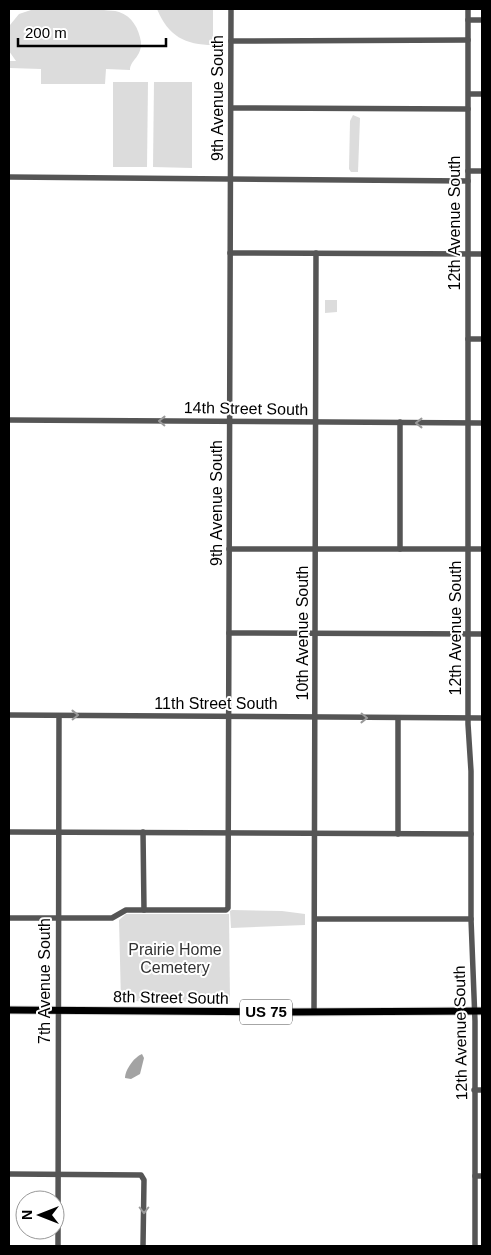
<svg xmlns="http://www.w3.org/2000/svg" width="491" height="1255" viewBox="0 0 491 1255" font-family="Helvetica,sans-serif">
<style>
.green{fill:#dcdcdc}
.water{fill:#a3a3a3}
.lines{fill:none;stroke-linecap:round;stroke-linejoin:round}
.major-casing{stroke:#dbdbdb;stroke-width:9}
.minor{stroke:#555;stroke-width:5.5}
.major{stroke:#000;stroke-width:7}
.oneway{stroke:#999}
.labels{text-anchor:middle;stroke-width:4;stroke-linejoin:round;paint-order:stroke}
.shield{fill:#fff;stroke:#4c4c4c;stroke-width:1}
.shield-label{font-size:15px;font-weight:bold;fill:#000}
.street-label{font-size:16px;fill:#000;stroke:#fff}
.park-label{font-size:16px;fill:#333;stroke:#fff}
</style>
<rect width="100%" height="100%" fill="#fff"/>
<!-- green -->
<g class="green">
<path d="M 34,9 C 57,9 83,6 104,10 C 109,11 114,10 119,12 C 132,16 139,29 141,42 C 142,57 130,60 130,70 L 106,69 L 105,84 L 41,84 L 41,69 L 10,68 L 10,61 L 16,61 L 9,51 L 10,25 L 19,14 Z"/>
<path d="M 157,9 L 213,9 L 213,45 C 185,45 168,36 157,9 Z"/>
<polygon points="113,82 148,82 147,167 113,167"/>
<polygon points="154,82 192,82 192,168 153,167"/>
<polygon points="353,115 360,118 358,172 351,172 349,169 350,121"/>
<polygon points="325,300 337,300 337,312 325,313"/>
<polygon points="232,910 282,911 305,914 305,925 231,928 230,911"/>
<polygon points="126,914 229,914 230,1002 121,1001 119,920"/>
</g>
<!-- water -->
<path class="water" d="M 142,1054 L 144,1058 L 140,1074 L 131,1079 L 125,1078 C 125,1070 134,1057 142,1054 Z"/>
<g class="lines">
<!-- major casing -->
<g class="major-casing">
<polyline id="major" points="9,1010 294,1012 482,1011"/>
</g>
<!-- minor -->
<g class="minor">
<polyline points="468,9 468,724 471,771 471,919 475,1021 475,1246"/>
<polyline points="468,20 482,20"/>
<polyline points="231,41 468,40"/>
<polyline points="469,94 482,94"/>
<polyline points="231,108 468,109"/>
<polyline points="468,171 482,171"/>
<polyline points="9,177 468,181"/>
<polyline points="230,253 482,254"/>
<polyline points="468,339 482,339"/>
<polyline points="9,420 482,423"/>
<polyline points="229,549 482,549"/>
<polyline points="400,549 400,422"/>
<polyline points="229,633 482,634"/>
<polyline points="9,715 482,718"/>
<polyline points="398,718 398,834"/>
<polyline points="9,832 471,834"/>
<polyline points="143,832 144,910"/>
<polyline points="9,918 112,918 126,910 226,910 228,908 231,9"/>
<polyline points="315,919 471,919"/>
<polyline points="314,1012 316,253"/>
<polyline points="474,1090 482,1090"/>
<polyline points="9,1174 141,1175 144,1180 143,1246"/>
<polyline points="475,1176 482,1176"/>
<polyline points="58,1246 59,716"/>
</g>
<!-- major -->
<use href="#major" class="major"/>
</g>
<!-- one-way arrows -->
<defs><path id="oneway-chevron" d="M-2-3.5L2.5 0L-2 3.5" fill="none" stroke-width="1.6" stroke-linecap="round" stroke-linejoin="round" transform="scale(1.25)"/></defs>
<g class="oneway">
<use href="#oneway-chevron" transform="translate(162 421) rotate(-179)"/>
<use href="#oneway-chevron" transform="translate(419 423) rotate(-180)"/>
<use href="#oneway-chevron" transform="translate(75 715) rotate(-1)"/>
<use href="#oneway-chevron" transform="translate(364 718) rotate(1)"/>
<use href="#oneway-chevron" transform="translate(144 1210) rotate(90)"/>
</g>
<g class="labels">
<!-- shield labels -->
<rect class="shield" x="240" y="999.5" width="52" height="25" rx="4"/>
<g class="shield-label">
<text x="266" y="1017">US 75</text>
</g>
<!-- street labels -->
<g class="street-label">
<text transform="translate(217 98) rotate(-90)" y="6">9th Avenue South</text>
<text transform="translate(454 223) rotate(-90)" y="6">12th Avenue South</text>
<text transform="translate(246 408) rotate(1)" y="6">14th Street South</text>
<text transform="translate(216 503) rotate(-90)" y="6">9th Avenue South</text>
<text transform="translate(455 628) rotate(-90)" y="6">12th Avenue South</text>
<text transform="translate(302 633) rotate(-90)" y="6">10th Avenue South</text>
<text x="216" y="709">11th Street South</text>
<text transform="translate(44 981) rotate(-90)" y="6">7th Avenue South</text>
<text transform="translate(171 997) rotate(1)" y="6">8th Street South</text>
<text transform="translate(460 1033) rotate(-91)" y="6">12th Avenue South</text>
</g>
<!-- park labels -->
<g class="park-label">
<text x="175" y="955">Prairie Home<tspan x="175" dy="18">Cemetery</tspan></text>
</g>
</g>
<!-- border -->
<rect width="491" height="1255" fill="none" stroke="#000000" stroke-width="20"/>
<!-- north arrow -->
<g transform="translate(40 1215) rotate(270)"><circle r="24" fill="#ffffff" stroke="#999999"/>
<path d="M0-4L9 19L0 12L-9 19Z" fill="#000000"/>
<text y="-8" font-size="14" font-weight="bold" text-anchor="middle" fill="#000000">N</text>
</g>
<!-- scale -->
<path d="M18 38v8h148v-8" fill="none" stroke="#000000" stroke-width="2.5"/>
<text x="25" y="38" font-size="15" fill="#000000" stroke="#ffffff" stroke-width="4" paint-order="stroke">200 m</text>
</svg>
